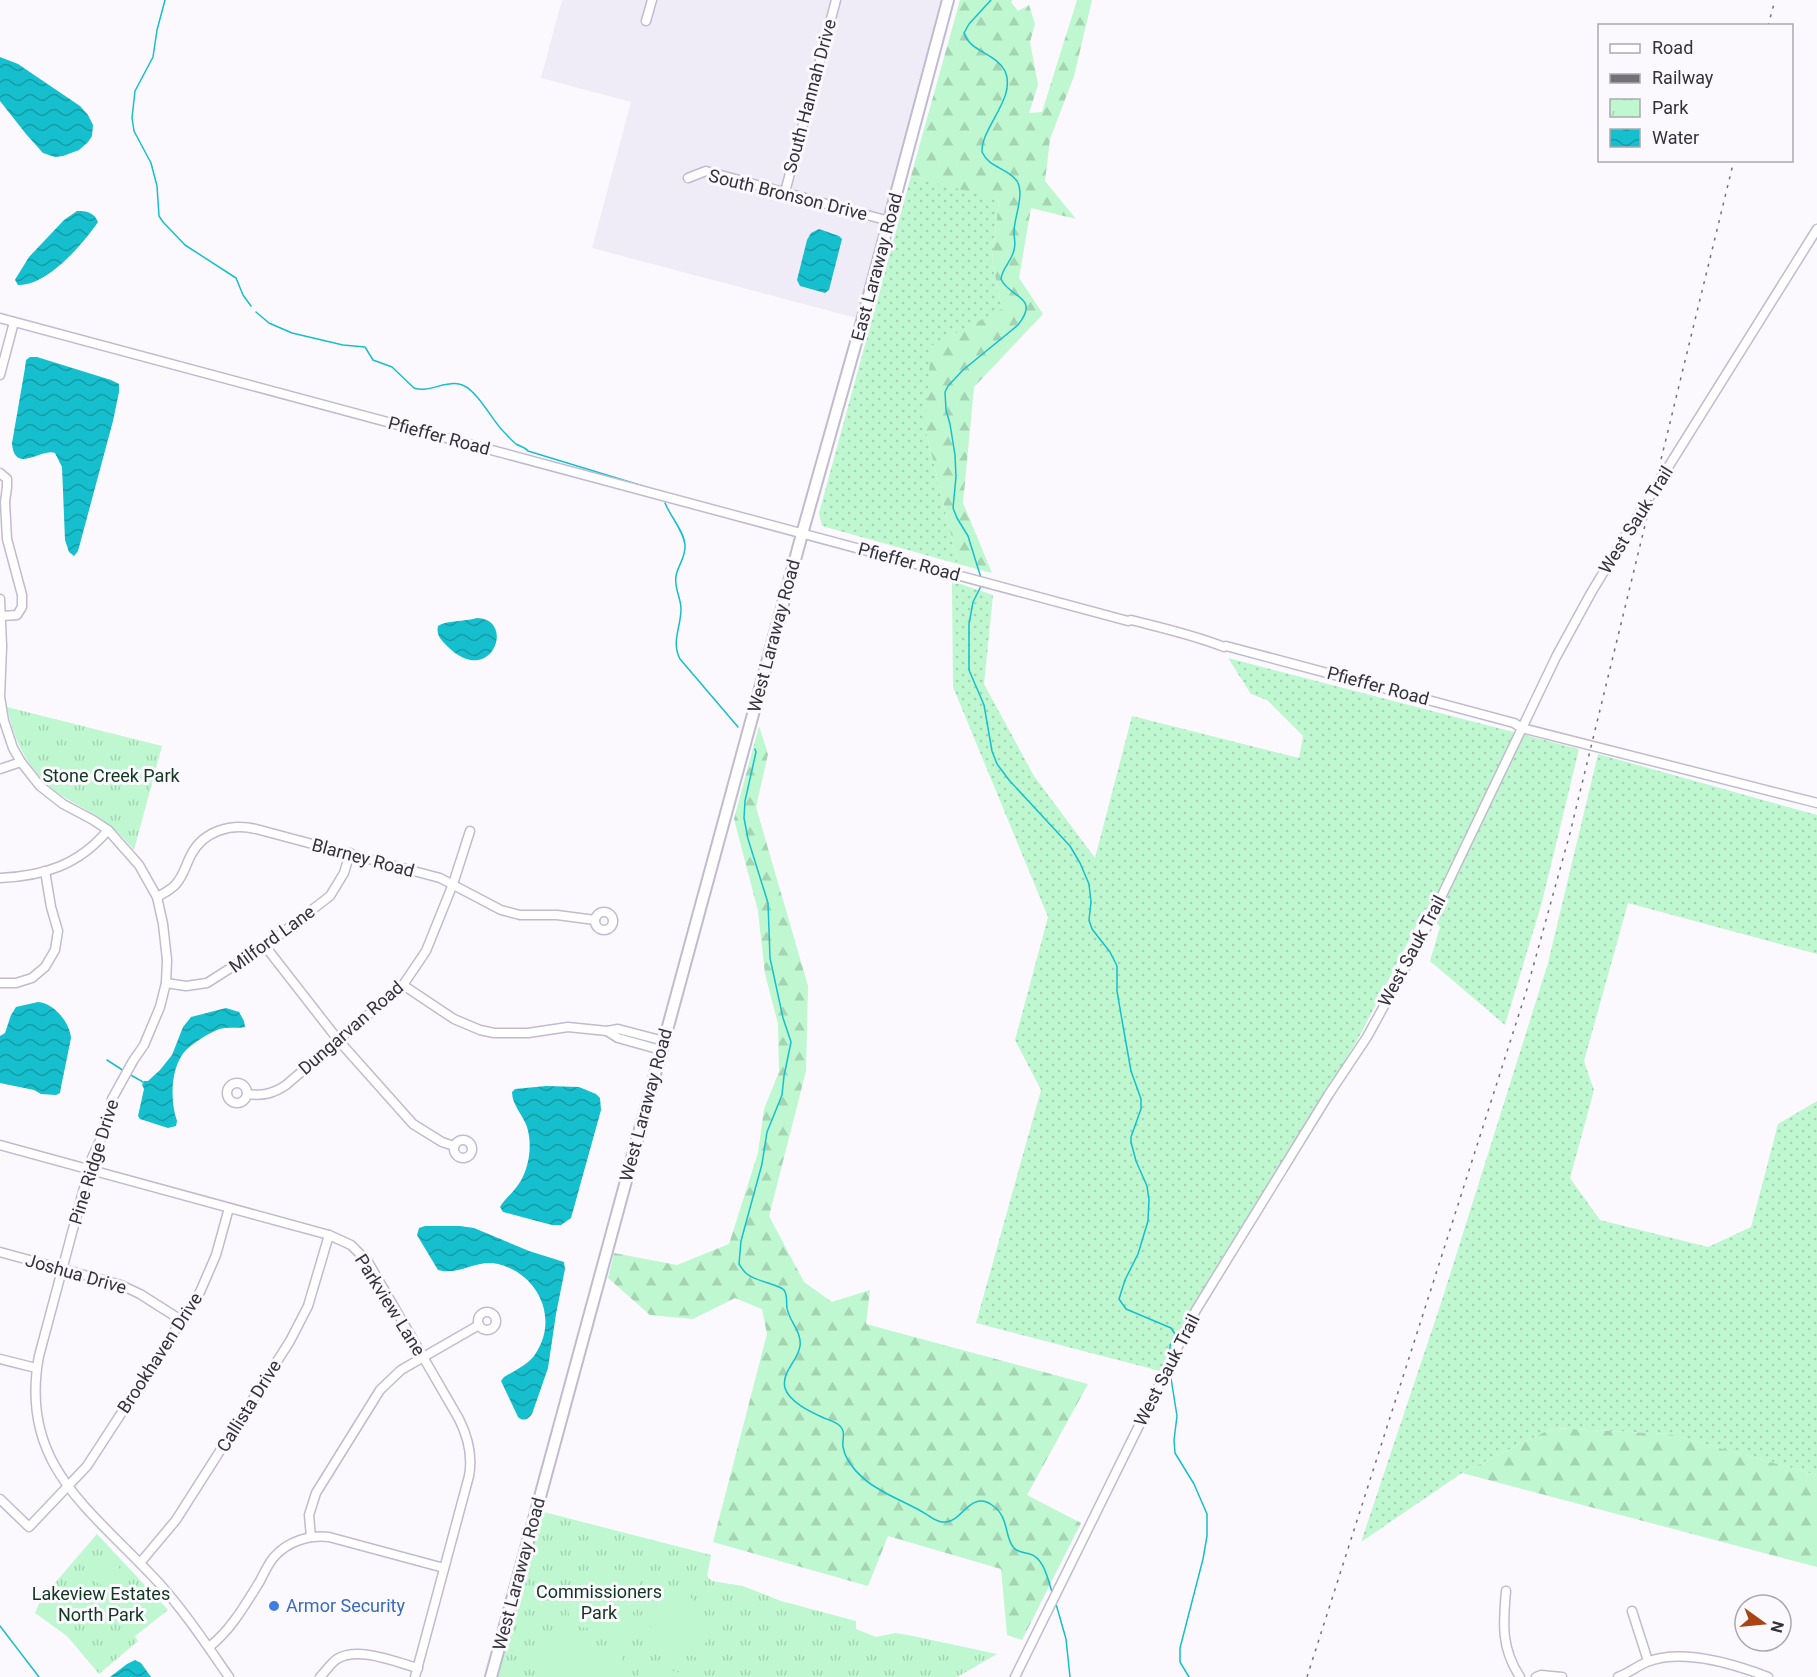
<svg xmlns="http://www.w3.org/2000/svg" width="1817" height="1677" viewBox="0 0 1817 1677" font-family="Roboto,sans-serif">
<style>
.built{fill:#efecf8}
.grass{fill:url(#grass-dots)}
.forest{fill:url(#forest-firs)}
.park{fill:url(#park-tufts)}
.garden{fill:#bff7d0}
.water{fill:url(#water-waves)}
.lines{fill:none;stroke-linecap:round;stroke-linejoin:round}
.stream{stroke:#16bfcd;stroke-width:1.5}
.minor-casing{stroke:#c1bbd0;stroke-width:11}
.major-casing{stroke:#c1bbd0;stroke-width:14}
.minor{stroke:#fff;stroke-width:8}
.major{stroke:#fff;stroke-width:10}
.rail{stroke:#737178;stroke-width:1.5;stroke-dasharray:3 6;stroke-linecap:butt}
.shop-dot{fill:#3f7fe0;stroke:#fbf9fe;stroke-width:2}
.labels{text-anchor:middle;stroke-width:6;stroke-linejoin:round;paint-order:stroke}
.street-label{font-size:18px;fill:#34323a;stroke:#fbf9fe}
.park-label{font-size:18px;fill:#103720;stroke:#fbf9fe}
.shop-label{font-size:18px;fill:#366cbe;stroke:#fbf9fe;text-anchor:start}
</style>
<defs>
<pattern id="grass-dots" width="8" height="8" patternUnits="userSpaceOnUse" patternTransform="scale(1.5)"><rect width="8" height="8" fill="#bff7d0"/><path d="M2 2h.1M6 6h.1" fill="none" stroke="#a5d4b3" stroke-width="1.8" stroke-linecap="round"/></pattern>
<pattern id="forest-firs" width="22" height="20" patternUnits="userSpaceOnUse" patternTransform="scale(1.5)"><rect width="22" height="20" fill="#bff7d0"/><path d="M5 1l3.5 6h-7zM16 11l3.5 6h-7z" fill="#a5d4b3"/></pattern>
<pattern id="park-tufts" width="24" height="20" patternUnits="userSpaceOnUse" patternTransform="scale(1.5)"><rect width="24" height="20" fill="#bff7d0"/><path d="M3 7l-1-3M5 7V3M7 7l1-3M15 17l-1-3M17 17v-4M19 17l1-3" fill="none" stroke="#a5d4b3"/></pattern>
<pattern id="water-waves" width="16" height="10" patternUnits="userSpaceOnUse" patternTransform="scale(1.5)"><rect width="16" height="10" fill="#16bfcd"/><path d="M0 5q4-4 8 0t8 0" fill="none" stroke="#159ca7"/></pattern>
</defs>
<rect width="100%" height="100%" fill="#fbf9fe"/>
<!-- built -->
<polygon class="built" points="562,0 947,0 860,319 592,248 631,102 541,78"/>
<!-- grass -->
<g class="grass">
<polygon points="911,176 999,199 992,260 1002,309 925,427 958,564 822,526 819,513"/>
<polygon points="952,581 993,595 984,684 1034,776 1095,858 1132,716 1299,758 1303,736 1267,700 1251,694 1228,658 1579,749 1542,902 1505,1025 1430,961 1440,927 1425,909 1359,1037 1199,1305 1164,1372 976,1323 1041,1090 1015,1040 1048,917 953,687"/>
<polygon points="1598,754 1817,815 1817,954 1628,903 1584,1061 1594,1090 1570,1178 1600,1220 1708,1247 1751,1227 1778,1124 1817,1101 1817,1475 1669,1434 1553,1428 1462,1473 1361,1542 1442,1300 1548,963"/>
</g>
<!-- forest -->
<g class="forest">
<polygon points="960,0 1012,0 1011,2 1018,11 1029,5 1035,24 1030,42 1038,85 1029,113 1042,112 1077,0 1092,0 1074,76 1050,139 1045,181 1076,219 1031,208 1019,278 1043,314 974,387 963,503 992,573 958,564 925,427 931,346 1002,309 992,260 999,200 911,176"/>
<polygon points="759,726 768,754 756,807 808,986 806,1071 769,1216 804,1282 832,1302 870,1290 866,1324 1088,1384 1027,1495 1081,1523 1022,1640 1007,1635 1001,1569 888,1536 868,1586 713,1542 767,1334 762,1309 735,1298 693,1319 650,1315 608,1278 614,1253 677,1265 729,1244 758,1153 764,1109 779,1072 778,1024 765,974 758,911 734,819"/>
<polygon points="1553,1428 1669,1434 1817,1475 1817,1567 1462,1473"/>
</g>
<!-- park -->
<g class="park">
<path d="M 7,707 L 162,746 L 134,850 C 126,841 118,831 108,824 C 93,812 76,805 61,795 C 30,774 14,742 7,707 Z"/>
<polygon points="544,1512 711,1555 707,1576 712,1581 743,1586 781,1601 856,1621 856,1629 876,1637 895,1633 908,1635 997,1654 957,1677 497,1677 538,1522 541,1514"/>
<polygon points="97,1534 168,1610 135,1636 138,1641 99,1674 67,1636 35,1613 41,1599"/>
</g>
<!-- garden -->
<g class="garden">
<path d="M 104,1556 L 110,1557 L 125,1575 C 109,1592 101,1589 87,1572 Z"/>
<path d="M 613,1569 L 641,1575 L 629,1631 L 623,1636 L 568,1624 C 571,1590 577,1575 613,1569 Z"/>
<path d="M 672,1590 C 708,1599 716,1627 699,1658 L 650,1643 L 648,1638 L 660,1593 Z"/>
<polygon points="545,1633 621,1654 623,1658 618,1677 536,1677 537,1660"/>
<polygon points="649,1665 696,1677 638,1677 639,1671"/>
</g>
<!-- water -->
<g class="water">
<polygon points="0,57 18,64 80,106 88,115 93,125 92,136 88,142 79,150 63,156 55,157 43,153 26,134 0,101"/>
<path d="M 77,211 C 86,211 94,212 98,222 C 83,244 47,286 18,285 L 15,280 L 16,278 L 29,257 L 64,220 Z"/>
<polygon points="819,229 839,236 842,239 829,290 825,293 800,286 797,280 807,240 811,233"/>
<path d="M 30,357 L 37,357 L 111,380 L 119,384 L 119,392 L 113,421 L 78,551 L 74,556 L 69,552 L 65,540 L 62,467 L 55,453 C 42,448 14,475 12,443 L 25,368 L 26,360 Z"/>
<path d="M 477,618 C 517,619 491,690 447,646 C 441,640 436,635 438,626 C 447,620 464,622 477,618 Z"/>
<path d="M 38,1002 C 54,1003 70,1023 71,1038 L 61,1087 L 60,1093 L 56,1095 L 41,1094 L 34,1090 L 0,1083 L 0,1036 L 5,1033 L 11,1015 L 16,1007 Z"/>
<path d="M 226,1008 L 239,1012 L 244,1021 L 245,1027 C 236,1029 225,1026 217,1030 C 207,1034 195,1042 186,1050 C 170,1067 170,1101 177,1121 L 176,1126 L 168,1128 L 140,1119 L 138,1116 L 144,1089 L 142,1085 L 144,1081 L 148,1081 L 160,1070 L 172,1055 L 183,1027 L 191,1017 Z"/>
<path d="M 546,1086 L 579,1087 L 596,1094 L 600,1098 L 601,1110 L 571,1218 L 561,1225 L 552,1225 L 503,1212 L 500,1207 C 504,1200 510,1195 515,1189 C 529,1173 533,1146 527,1127 C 523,1115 512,1105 512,1092 L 515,1089 Z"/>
<path d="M 425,1226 L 460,1226 L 474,1228 L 529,1251 L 564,1262 L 565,1269 L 556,1314 L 548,1368 L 532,1414 C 528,1419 524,1422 518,1417 L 501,1381 L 504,1377 C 514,1371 527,1365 534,1356 C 560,1320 539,1274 498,1264 C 477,1259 459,1276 438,1270 L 417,1235 L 419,1228 Z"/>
<polygon points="135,1660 141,1663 151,1677 110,1677 127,1664"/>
</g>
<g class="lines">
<!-- stream -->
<g class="stream">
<polyline points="165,0 157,30 153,57 135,91 132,118 134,131 151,163 157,186 159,216 163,222 185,245 236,278 243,295 251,306"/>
<path d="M 256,312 L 269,323 L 292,333 L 343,345 L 365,347 L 373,360 L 392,367 L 414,388 C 429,393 444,381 459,384 C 476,387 491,419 503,431 C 507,435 512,441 516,444 C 521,447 524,446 528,451 L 656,490"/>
<path d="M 665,503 C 670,516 684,531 685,545 C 686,557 678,565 676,576 C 674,588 681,598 681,609 C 681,627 671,642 680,659 L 738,727"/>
<path d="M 981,578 L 968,536 L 957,518 L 953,508 L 956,477 L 955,455 L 950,424 L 946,410 L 945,392 L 948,386 L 963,370 L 1018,325 C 1041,296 1009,298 1001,279 C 1002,268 1012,261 1014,250 C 1016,244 1014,238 1014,232 C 1014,217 1025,195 1017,181 C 1007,167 990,169 982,152 C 981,127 1017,98 1005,71 C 996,53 970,52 964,33 L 969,24 L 991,0"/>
<polyline points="981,586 973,602 969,624 969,670 984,705 992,751 997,764 1009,780 1070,846 1080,863 1089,884 1091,902 1089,920 1092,929 1110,952 1117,966 1117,991 1123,1026 1131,1071 1141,1099 1141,1109 1131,1137 1131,1142 1136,1161 1147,1186 1149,1200 1148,1221 1138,1254 1125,1280 1119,1299 1126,1309 1171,1328 1175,1334 1170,1345 1170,1354"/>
<path d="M 755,749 L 756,752 L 745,801 L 744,818 L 748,839 L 768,903 L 770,958 L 783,1018 L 791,1042 L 784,1076 L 782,1095 L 767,1132 L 762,1164 L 741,1241 L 739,1264 C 741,1267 744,1272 747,1274 C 755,1281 780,1285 784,1290 C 788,1296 786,1302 787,1308 C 789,1321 802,1332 800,1346 C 798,1361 781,1372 785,1388 C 789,1402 811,1412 824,1418 C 829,1420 836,1422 840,1426 C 846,1431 842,1440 843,1447 C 846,1464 863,1480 877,1488 C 894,1499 913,1505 929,1516 C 934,1519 939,1523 946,1522 C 961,1522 971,1490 992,1505 C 1010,1517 1004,1538 1014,1548 C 1018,1553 1025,1552 1030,1554 C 1044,1558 1048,1580 1052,1592"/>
<polyline points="107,1060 124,1071"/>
<polyline points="129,1074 143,1082"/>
<polyline points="1170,1372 1177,1416 1174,1440 1175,1453 1194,1484 1207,1514 1207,1536 1203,1559 1180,1648 1180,1662 1189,1677"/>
<polyline points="1056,1604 1066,1639 1070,1677"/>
<polyline points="0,1626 39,1677"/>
</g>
<!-- minor casing -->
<g class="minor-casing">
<g id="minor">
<polyline points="646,21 652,0"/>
<polyline points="688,178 706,171 889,221"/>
<polyline points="785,192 836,0"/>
<path d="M 0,318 L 1128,621 L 1131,620 C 1162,628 1194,635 1224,647 L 1226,646 L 1514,723 L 1522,728 L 1817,803"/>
<polyline points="0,375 14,322"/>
<polyline points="0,473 7,479 7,487 5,502 7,539 22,595 22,607 17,615 2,616"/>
<path d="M 0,599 L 2,646 L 0,697 L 4,721 L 13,748 L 21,762 L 40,786 L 63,804 L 93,820 L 108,830 L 139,865 L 157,897 L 163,924 L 167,960 L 166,983 L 160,1007 L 144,1045 L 133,1061 L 112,1099 L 107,1125 L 92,1158 L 39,1356 C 18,1466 93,1511 158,1582 C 185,1612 206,1644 229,1677"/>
<polyline points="0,769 21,762"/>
<path d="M 0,878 C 44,876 79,865 108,830"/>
<path d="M 157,897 C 164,893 171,890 176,884 C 184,875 186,864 191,855 C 203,831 231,823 256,829 L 440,878 L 501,910 L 520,915 L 557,915 L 595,920"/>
<circle cx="604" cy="921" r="9"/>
<polyline points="265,946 339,1041 413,1124 442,1142 454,1146"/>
<polyline points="0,983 16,983 32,978 45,967 55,950 58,931 51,907 45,871"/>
<polyline points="166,983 186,986 207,983 265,946 330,896 344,873 350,853"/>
<polyline points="403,985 454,1019 480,1030 494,1033 528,1033 568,1027 607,1031 618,1029 664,1041"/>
<polyline points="607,1031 618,1038 661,1050"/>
<circle cx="237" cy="1093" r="10"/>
<path d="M 247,1094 C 262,1096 273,1094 286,1085 L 403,985 L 426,951 L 453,884 L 470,831"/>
<circle cx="463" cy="1149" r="9"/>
<path d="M 0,1145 L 329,1235 L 351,1245 L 368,1262 L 459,1419 C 468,1437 473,1455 469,1476 L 415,1677"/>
<polyline points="0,1252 121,1285 140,1294 181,1320"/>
<circle cx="487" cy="1321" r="9"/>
<polyline points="0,1359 36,1368"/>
<polyline points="0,1499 29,1527 87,1466 200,1292 216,1255 229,1208"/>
<polyline points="311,1537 309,1515 316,1493 380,1390 401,1370 479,1325"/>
<polyline points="140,1563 176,1520 290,1341 308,1306 329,1235"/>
<path d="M 1506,1591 C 1503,1624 1501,1648 1520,1677"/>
<polyline points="1632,1611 1648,1661"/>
<path d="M 209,1647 C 231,1630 245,1605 260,1581 C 264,1573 268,1564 274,1557 C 288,1541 309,1535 329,1537 L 444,1568"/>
<path d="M 320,1677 C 325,1672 331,1663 337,1659 C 359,1646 395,1662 418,1668"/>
<polyline points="1015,1677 1196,1310 1329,1094 1367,1037 1423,935 1556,657 1591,593 1627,533 1817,229"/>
<polyline points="1536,1677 1541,1675 1562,1677"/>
<path d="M 1618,1677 C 1629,1673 1637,1666 1647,1662 C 1682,1648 1734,1664 1768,1677"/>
</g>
</g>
<!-- major casing -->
<g class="major-casing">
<polyline id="major" points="491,1677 802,534 864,314 948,0"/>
</g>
<!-- minor -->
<use href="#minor" class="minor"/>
<!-- major -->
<use href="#major" class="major"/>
<!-- rail -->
<g class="rail">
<polyline points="1768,26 1775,0"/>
<polyline points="1307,1677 1527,989 1570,833 1734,160"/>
</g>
</g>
<!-- markers -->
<circle class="shop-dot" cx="274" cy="1606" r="6"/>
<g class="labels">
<!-- street labels -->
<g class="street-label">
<text transform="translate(810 96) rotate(-75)" y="6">South Hannah Drive</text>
<text transform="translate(788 195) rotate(14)" y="6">South Bronson Drive</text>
<text transform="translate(877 267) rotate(-75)" y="6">East Laraway Road</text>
<text transform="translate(439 436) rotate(15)" y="6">Pfieffer Road</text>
<text transform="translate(1636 520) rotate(-58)" y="6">West Sauk Trail</text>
<text transform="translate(909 562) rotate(15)" y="6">Pfieffer Road</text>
<text transform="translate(774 636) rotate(-75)" y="6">West Laraway Road</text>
<text transform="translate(1378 686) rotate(15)" y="6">Pfieffer Road</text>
<text transform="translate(363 858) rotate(15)" y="6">Blarney Road</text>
<text transform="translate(272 939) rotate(-36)" y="6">Milford Lane</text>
<text transform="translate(1412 951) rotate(-62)" y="6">West Sauk Trail</text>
<text transform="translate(351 1028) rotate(-41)" y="6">Dungarvan Road</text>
<text transform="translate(646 1105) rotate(-75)" y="6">West Laraway Road</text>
<text transform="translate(94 1162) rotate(-73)" y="6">Pine Ridge Drive</text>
<text transform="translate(76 1274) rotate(16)" y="6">Joshua Drive</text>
<text transform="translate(390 1305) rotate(58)" y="6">Parkview Lane</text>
<text transform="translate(160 1353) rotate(-57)" y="6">Brookhaven Drive</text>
<text transform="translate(1167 1370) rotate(-63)" y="6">West Sauk Trail</text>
<text transform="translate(249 1406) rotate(-58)" y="6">Callista Drive</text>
<text transform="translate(519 1574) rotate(-75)" y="6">West Laraway Road</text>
</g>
<!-- park labels -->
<g class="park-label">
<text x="111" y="782">Stone Creek Park</text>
<text x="599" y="1598">Commissioners<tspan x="599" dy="21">Park</tspan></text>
<text x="101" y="1600">Lakeview Estates<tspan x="101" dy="21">North Park</tspan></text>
</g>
<!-- shop labels -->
<g class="shop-label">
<text x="286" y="1612">Armor Security</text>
</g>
</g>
<!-- legend -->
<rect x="1598" y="24" width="195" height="138" fill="#fbf9fe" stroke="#aba9b0" stroke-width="1.5"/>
<rect x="1610" y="44" width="30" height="9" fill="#ffffff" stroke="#aba9b0" stroke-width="1.5"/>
<text x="1652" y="54" font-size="18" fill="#34323a">Road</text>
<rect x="1610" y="74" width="30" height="9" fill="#737178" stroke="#aba9b0" stroke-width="1.5"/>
<text x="1652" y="84" font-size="18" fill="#34323a">Railway</text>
<rect x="1610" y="99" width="30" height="18" fill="url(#park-tufts)" stroke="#aba9b0" stroke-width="1.5"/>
<text x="1652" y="114" font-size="18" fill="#34323a">Park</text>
<rect x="1610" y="129" width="30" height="18" fill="url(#water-waves)" stroke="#aba9b0" stroke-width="1.5"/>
<text x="1652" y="144" font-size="18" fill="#34323a">Water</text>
<!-- north arrow -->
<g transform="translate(1763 1623) rotate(105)"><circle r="28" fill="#fbf9fe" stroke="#aba9b0" stroke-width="1.5"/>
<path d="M0-4.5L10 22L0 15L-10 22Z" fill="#a94515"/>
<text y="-9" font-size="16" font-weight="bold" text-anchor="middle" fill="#34323a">N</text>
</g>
</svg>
